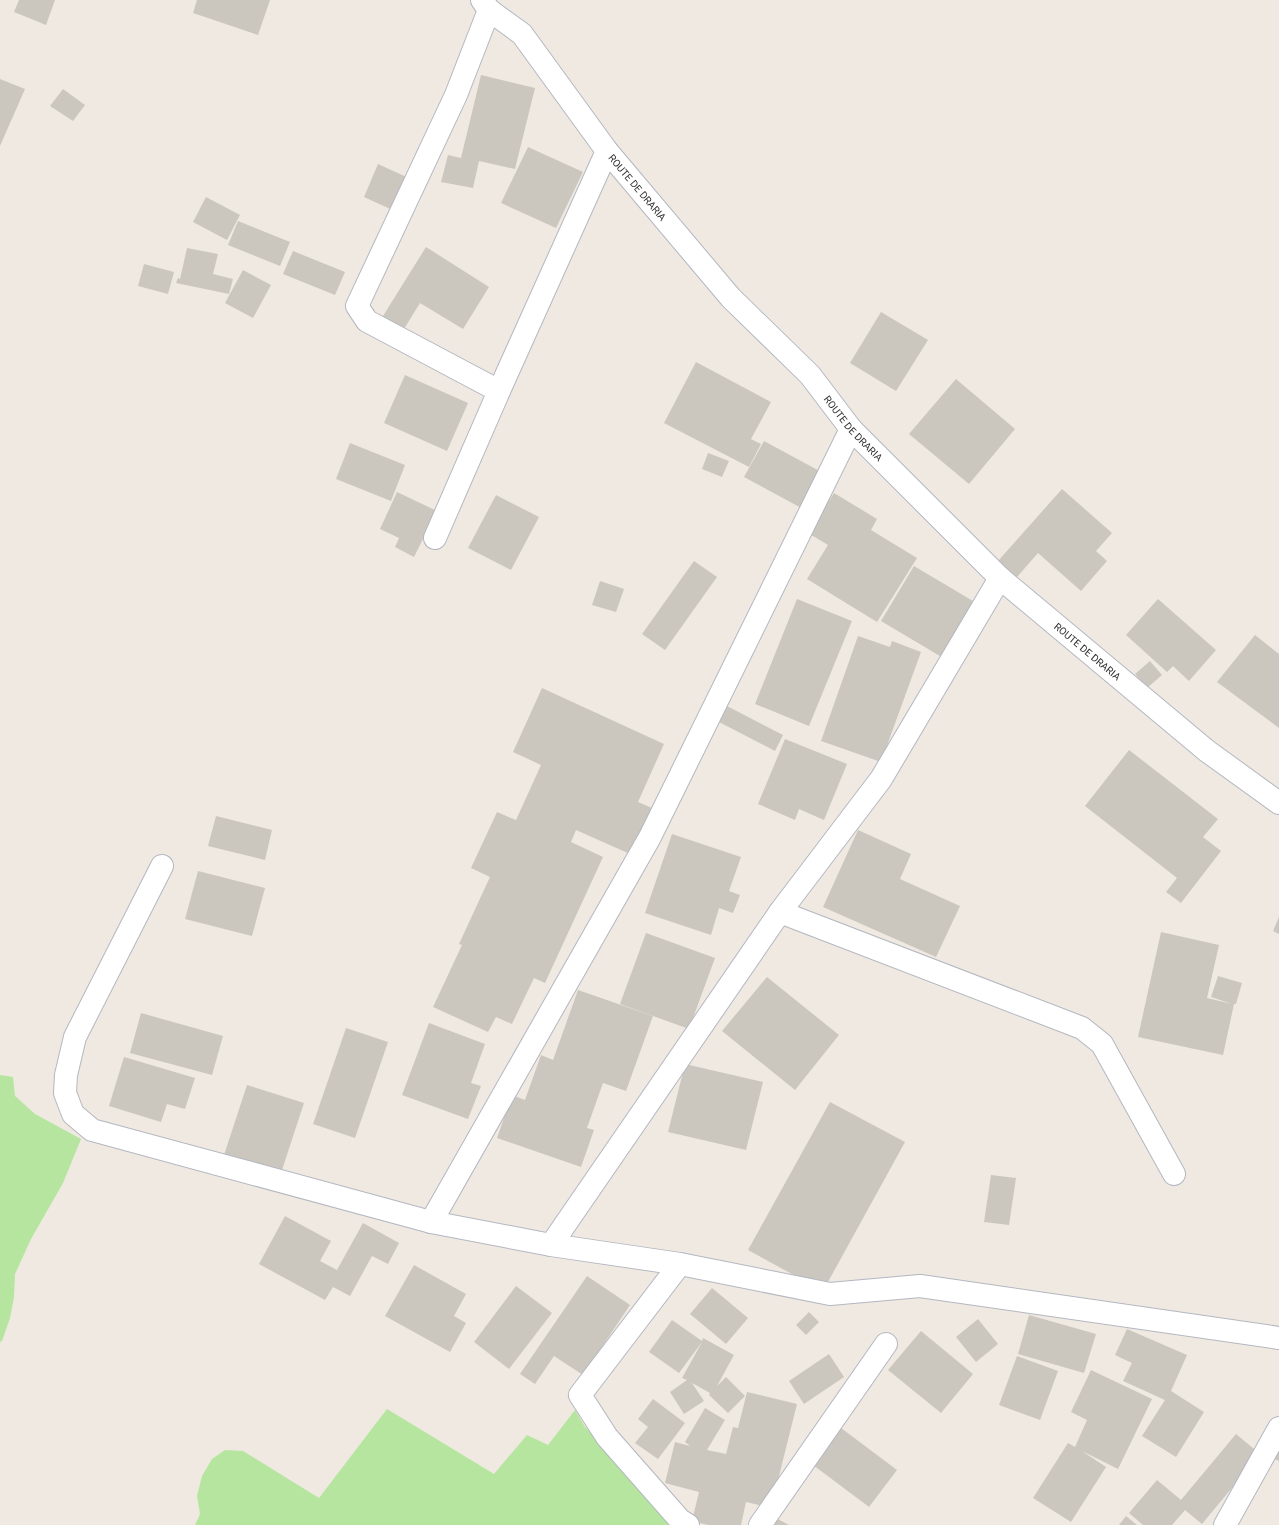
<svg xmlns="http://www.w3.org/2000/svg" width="1279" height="1525" viewBox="0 0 1279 1525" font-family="Roboto,sans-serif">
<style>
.green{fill:#b5e59e}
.building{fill:#cbc7bf}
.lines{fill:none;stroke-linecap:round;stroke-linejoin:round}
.street-casing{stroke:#b4b7c1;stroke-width:24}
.secondary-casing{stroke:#b4b7c1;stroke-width:24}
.street{stroke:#fff;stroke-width:22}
.secondary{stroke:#fff;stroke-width:22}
.labels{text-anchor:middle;stroke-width:3;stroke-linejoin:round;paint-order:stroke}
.street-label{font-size:10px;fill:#2e2e2e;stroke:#fff}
</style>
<rect width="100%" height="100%" fill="#efe9e1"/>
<!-- green -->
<g class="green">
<polygon points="0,1075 13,1077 15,1096 35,1114 81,1139 63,1183 31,1239 15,1274 14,1297 10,1318 2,1341 0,1342"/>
<polygon points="387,1409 494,1474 527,1435 548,1445 575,1410 585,1427 680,1525 195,1525 200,1514 197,1496 202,1476 212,1459 225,1450 243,1451 319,1498"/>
</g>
<!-- building -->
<g class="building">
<polygon points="19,0 55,0 46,25 14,12"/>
<polygon points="197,0 270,0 258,35 193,13"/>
<polygon points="481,75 535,88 515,169 479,161 473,188 441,182 448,155 461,158"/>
<polygon points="0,79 25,89 0,146"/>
<polygon points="63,89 85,105 73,121 50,106"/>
<polygon points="528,147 583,172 556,228 501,203"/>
<polygon points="378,164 413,180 399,213 364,197"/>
<polygon points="206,197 240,215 227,240 193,222"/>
<polygon points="238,221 290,242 280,266 228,245"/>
<polygon points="426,247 489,287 463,329 420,303 399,337 378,324"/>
<polygon points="187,248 218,254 213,274 233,279 229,294 176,283 178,278 180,279"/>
<polygon points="293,251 345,272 335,295 283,274"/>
<polygon points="144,264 174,272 168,294 138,286"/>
<polygon points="243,270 271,285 253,318 225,303"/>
<polygon points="881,312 928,340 896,391 850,363"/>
<polygon points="696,362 771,402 751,439 761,444 749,467 664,423"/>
<polygon points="405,375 468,403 447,451 384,423"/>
<polygon points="956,379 1015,429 969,484 909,434"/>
<polygon points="764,441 825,474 805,510 744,477"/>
<polygon points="350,443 405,465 391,501 336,479"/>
<polygon points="708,453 729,461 722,477 702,469"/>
<polygon points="1062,489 1112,533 1096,551 1107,561 1081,591 1038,553 1017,577 998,561"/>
<polygon points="397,492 437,511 414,557 395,547 399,538 380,529"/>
<polygon points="834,493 877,519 871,530 917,558 877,622 807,579 828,545 808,533"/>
<polygon points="496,495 539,517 511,570 468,548"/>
<polygon points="694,561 717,577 665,650 642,634"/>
<polygon points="914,566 978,604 945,659 881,621"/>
<polygon points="600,581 624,589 616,612 592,605"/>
<polygon points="797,599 852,621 809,726 755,704"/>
<polygon points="1158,599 1216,650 1189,681 1173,666 1167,672 1126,635"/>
<polygon points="1255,635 1279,654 1279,728 1217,682"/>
<polygon points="858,636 890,647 892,641 921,652 881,762 821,741"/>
<polygon points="1150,661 1162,675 1147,688 1135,674"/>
<polygon points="542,688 664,744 638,802 652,808 630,854 576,830 571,842 603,857 545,983 534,978 512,1024 496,1017 488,1032 433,1007 462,945 459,944 490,877 471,868 497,812 516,820 541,765 513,752"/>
<polygon points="727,706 783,735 775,751 719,722"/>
<polygon points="785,739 847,764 824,820 799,809 795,820 758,804"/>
<polygon points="1129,750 1218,819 1203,837 1221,851 1181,903 1166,892 1177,878 1085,806"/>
<polygon points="216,816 272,830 265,860 208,846"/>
<polygon points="858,830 911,854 900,879 960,906 936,957 823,907"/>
<polygon points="672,834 741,857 729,891 740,895 733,913 719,908 711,935 645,913"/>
<polygon points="198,871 265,888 252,936 185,919"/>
<polygon points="1279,917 1279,934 1273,931"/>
<polygon points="1161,932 1219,945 1207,998 1232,1004 1211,997 1218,976 1242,983 1236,1004 1234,1004 1223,1055 1138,1037"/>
<polygon points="646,933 715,958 689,1029 620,1004"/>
<polygon points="767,977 839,1035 795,1090 722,1031"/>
<polygon points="578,990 653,1016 626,1091 603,1083 587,1128 594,1130 581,1167 497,1138 512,1095 525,1100 541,1055 553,1060"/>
<polygon points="141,1013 223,1036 212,1075 130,1053"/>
<polygon points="429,1023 485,1044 471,1083 481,1086 468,1119 402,1095"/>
<polygon points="346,1028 388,1042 355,1138 313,1124"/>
<polygon points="124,1057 195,1078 185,1109 167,1104 161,1122 109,1106"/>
<polygon points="685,1064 763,1082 746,1150 668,1132"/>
<polygon points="247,1085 304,1103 281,1173 224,1155"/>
<polygon points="830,1102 905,1142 823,1291 748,1250"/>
<polygon points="991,1175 1016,1178 1009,1225 984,1222"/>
<polygon points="285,1216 331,1241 320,1261 337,1270 363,1223 399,1243 388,1264 372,1256 350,1296 333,1287 325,1300 259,1264"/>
<polygon points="414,1265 466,1294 454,1316 466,1323 450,1352 385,1316"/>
<polygon points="587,1276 630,1305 583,1375 554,1356 535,1384 520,1374"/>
<polygon points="516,1286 552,1313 509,1369 474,1342"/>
<polygon points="712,1288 748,1318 726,1344 690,1314"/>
<polygon points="809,1312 819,1322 806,1335 796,1325"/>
<polygon points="1029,1315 1096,1334 1084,1373 1018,1354"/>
<polygon points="978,1319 998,1344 976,1362 956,1337"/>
<polygon points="672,1320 702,1341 703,1338 734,1355 717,1386 726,1377 745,1396 728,1413 709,1395 710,1393 692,1383 704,1401 684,1414 670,1392 687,1380 682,1378 702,1342 679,1373 649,1352"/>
<polygon points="1127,1329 1187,1355 1171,1391 1204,1412 1176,1457 1142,1436 1165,1400 1123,1381 1132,1363 1115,1355"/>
<polygon points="921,1331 973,1374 941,1413 888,1370"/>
<polygon points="829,1354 844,1377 804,1404 789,1381"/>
<polygon points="1017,1356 1058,1371 1040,1420 999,1405"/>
<polygon points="1091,1370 1152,1399 1118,1469 1082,1451 1106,1467 1071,1522 1033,1498 1068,1443 1075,1447 1087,1420 1071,1412"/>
<polygon points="747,1392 797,1404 771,1508 746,1502 741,1525 708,1525 692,1521 699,1492 665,1483 675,1442 690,1446 685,1442 705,1408 725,1420 707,1450 726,1454 733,1427 738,1428"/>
<polygon points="653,1399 685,1423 658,1459 635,1443 648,1427 638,1419"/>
<polygon points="841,1428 897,1470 869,1507 813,1465"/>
<polygon points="1236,1434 1260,1454 1202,1524 1185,1510 1172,1525 1143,1525 1129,1513 1157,1480 1181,1500"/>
<polygon points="1279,1439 1279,1461 1270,1457"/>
<polygon points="770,1515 789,1525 764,1525"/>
<polygon points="1126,1516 1137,1525 1119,1525"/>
</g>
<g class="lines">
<!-- street casing -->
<g class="street-casing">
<g id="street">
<polyline points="499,391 607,151"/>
<polyline points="435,538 499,391 367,321 357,306 456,95 489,10"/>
<polyline points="162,866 75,1037 66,1075 65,1093 73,1114 92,1130 431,1222 551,1245 680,1264 830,1294 920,1286 1279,1338"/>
<polyline points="780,912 1082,1028 1102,1044 1174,1174"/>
<polyline points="431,1222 650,837 851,429"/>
<polyline points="551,1245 780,912 881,779 1000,578"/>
<polyline points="680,1264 580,1395 607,1437 680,1520 688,1525"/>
<polyline points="760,1525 886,1344"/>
<polyline points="1225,1525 1279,1428"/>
</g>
</g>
<!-- secondary casing -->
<g class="secondary-casing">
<g id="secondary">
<path id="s1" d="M 482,0 L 489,10 L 522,34 L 607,151 L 731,298 L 810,375 L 851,429 L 1000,578 L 1207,751 L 1279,803"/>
</g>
</g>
<!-- street -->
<use href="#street" class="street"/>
<!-- secondary -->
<use href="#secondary" class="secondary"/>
</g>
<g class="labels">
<!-- street labels -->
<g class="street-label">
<text dy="4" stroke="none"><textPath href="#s1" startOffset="245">ROUTE DE DRARIA</textPath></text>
<text dy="4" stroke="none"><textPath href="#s1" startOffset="569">ROUTE DE DRARIA</textPath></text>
<text dy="4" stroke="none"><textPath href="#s1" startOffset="893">ROUTE DE DRARIA</textPath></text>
</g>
</g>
</svg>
